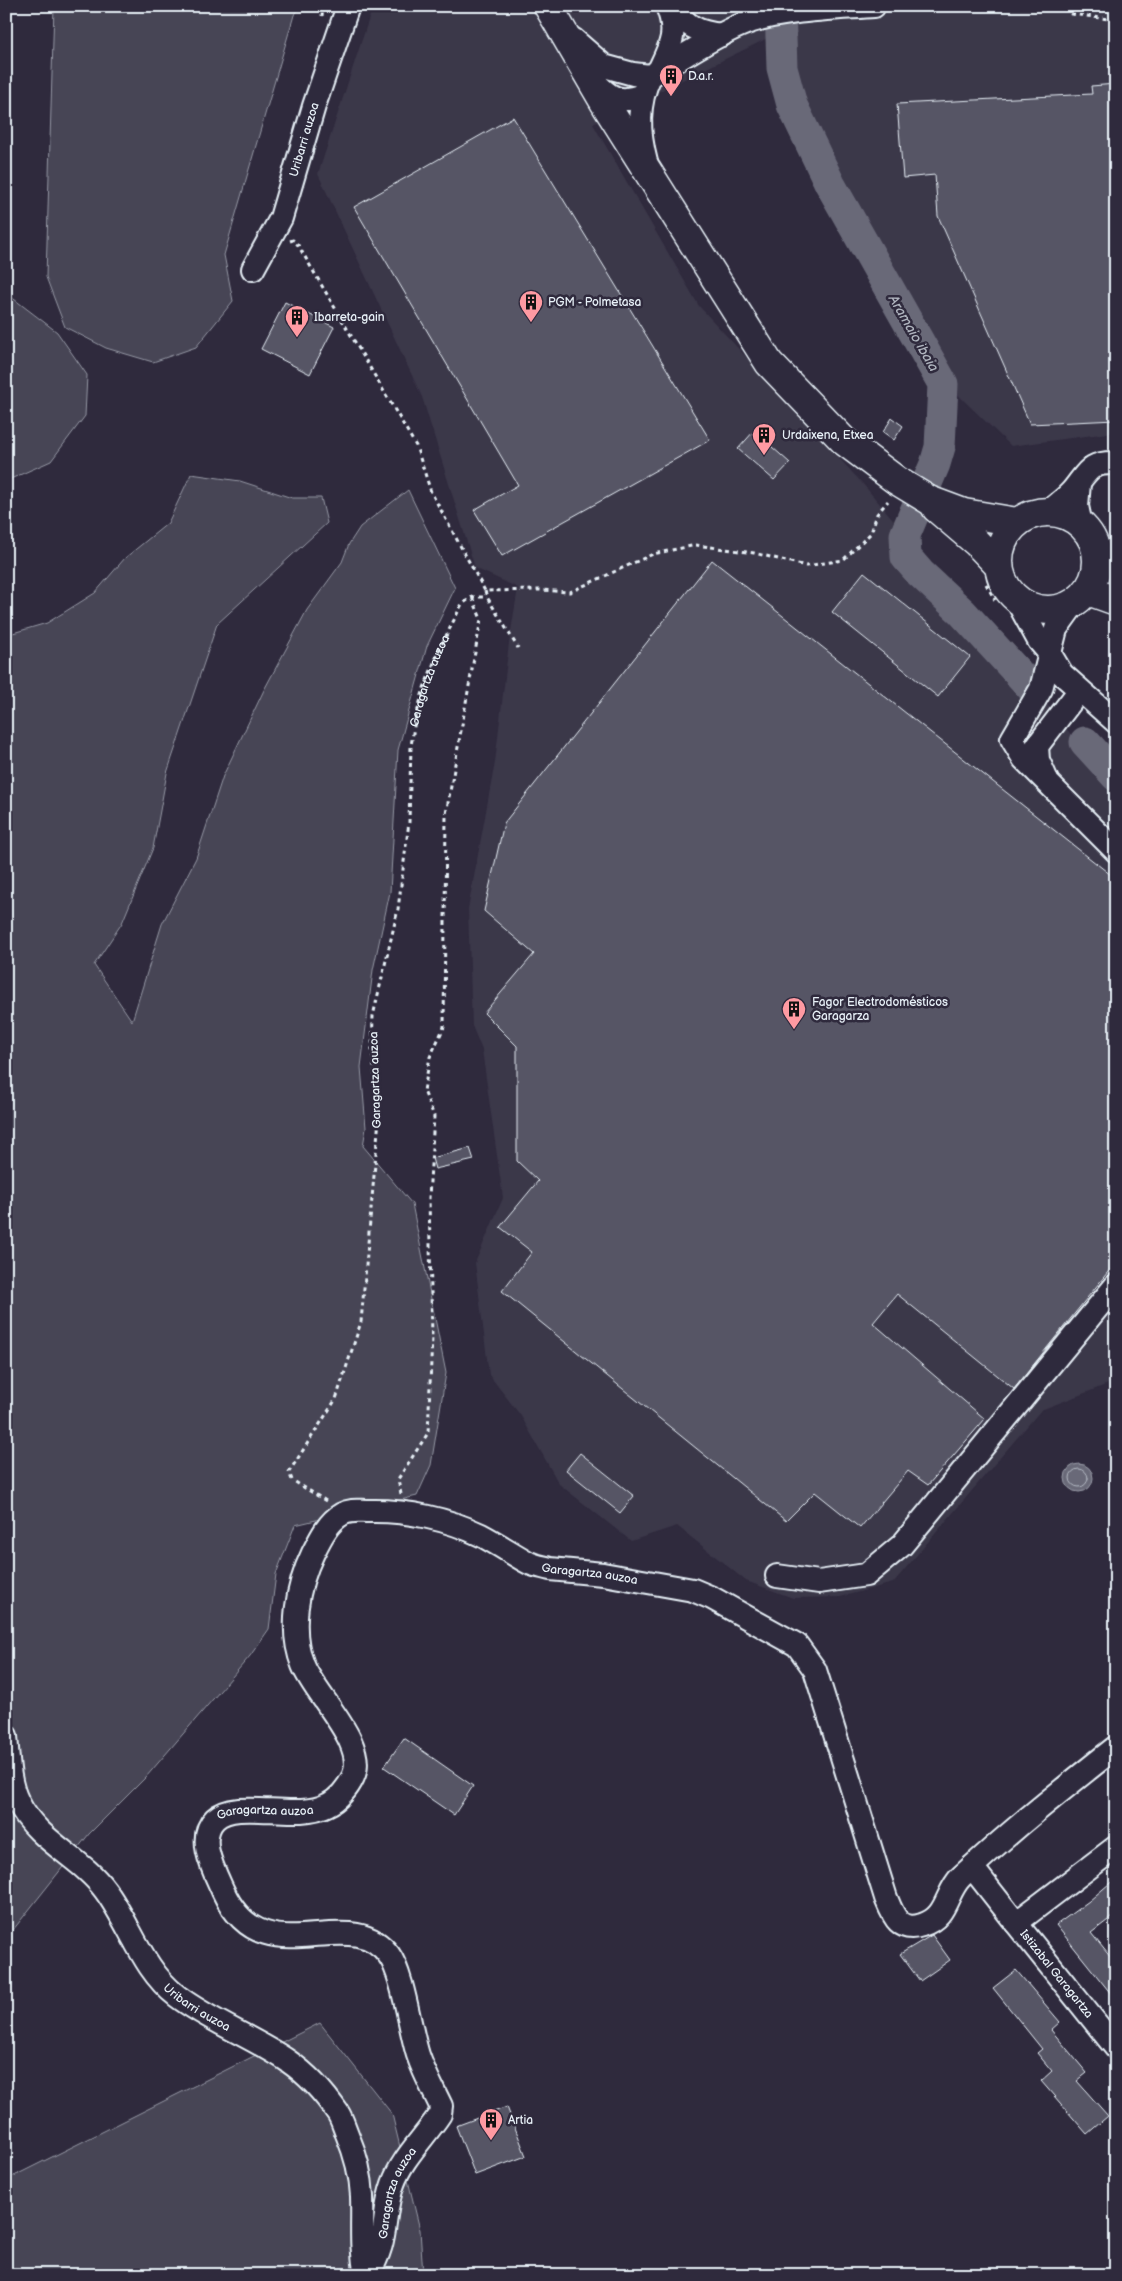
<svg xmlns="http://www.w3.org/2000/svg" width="1122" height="2281" viewBox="0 0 1122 2281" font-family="'Balsamiq Sans',sans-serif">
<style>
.built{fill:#3b3749}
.green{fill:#464455;stroke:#979aa6}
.water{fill:#696978;stroke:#9c9fab}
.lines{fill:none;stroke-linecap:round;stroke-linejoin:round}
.shore{stroke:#b5bbc5;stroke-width:1}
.river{stroke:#696978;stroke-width:31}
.building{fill:#575565;stroke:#e8f1f8}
.minor-casing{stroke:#e8f1f8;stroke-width:26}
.major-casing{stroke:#e8f1f8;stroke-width:31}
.path{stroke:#e8f1f8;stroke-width:3;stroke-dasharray:4 4;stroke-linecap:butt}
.minor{stroke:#2f2a3d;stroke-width:22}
.major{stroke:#2f2a3d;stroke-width:28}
.labels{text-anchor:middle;stroke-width:5;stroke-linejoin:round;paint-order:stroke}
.poi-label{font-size:12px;fill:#e8f1f8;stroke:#2f2a3d;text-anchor:start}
.street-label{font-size:12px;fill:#e8f1f8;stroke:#2f2a3d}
.water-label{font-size:14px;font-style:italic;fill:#afb4be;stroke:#2f2a3d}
</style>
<rect width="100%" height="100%" fill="#2f2a3d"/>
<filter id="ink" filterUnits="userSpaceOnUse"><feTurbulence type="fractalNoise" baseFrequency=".02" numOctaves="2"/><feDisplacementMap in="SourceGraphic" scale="10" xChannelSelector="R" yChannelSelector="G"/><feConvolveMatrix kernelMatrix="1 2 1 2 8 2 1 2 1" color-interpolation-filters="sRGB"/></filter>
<g filter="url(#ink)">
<!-- built -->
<polygon class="built" points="373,6 1116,6 1116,432 1011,446 955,392 827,147 774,35 593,124 699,306 862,483 972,612 1116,790 1116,1381 1041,1410 893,1583 840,1597 793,1598 746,1581 677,1526 631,1541 559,1484 521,1416 489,1375 475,1263 503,1198 482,1050 472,1026 468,909 495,762 509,643 518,588 475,568 422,397 318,174"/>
<!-- green -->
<g class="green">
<polygon points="54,6 299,6 294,15 224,255 233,301 196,347 153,362 106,348 65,327 46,277"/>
<polygon points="6,293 57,332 87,375 85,416 51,461 6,481"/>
<polygon points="191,474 240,481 292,498 321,498 327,523 217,624 167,773 153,848 122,923 94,965 132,1021 162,924 196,858 223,776 264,690 307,610 342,562 349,544 360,527 408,490 455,588 427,646 398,750 390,892 373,970 361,1067 366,1128 363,1146 412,1204 446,1373 431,1465 417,1496 295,1525 276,1574 269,1629 250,1656 146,1777 89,1834 9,1935 6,1936 6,635 47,623 95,593 125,558 168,523"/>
<polygon points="320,2023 392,2114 420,2230 423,2275 6,2275 6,2180"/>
</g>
<!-- water -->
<circle class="water" cx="1079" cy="1478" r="14"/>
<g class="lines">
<!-- shore -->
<circle class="shore" cx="1079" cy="1478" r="9"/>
<!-- river -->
<g class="river">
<polyline points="780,6 782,68 792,105 830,184 943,384 940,447 935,464 905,535 906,557 920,573 962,612 1031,687"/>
<polyline points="1085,742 1116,776"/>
</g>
</g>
<!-- building -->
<g class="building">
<polygon points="1116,84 1116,420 1030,424 938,216 935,175 903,178 897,104 1092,94 1091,86"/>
<polygon points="513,117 710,440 502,556 474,510 518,485 354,207"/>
<polygon points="285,302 334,327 310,374 261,349"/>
<polygon points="892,418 903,426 894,440 883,432"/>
<polygon points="754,431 790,463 774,480 738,449"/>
<polygon points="712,560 1116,879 1116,1262 1014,1389 897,1294 873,1323 985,1419 928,1485 908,1471 860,1528 815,1492 786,1521 502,1291 532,1252 500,1227 538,1181 517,1161 517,1046 484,1013 534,954 484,911 504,823"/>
<polygon points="864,572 970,657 938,697 832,612"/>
<polygon points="470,1148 474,1160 435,1169 432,1158"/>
<polygon points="580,1453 634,1496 620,1513 566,1470"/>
<polygon points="404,1738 473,1786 454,1815 384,1767"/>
<polygon points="1116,1878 1116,1914 1091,1933 1116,1964 1116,2000 1056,1925 1089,1901"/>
<polygon points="932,1935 950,1960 920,1981 900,1954"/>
<polygon points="1016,1970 1060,2022 1051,2030 1087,2073 1077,2081 1108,2116 1087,2134 1041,2081 1052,2071 1037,2053 1042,2049 993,1988"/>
<polygon points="507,2107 526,2156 475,2175 456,2126"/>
</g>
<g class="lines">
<!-- minor casing -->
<g class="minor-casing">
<g id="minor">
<path d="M 670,6 C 688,26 695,32 722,35"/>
<polyline points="573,39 604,66 633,74 650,76"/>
<path d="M 659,70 C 671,45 678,33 667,6"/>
<path d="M 650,76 C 680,59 710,38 741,25 C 778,10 834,9 874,6"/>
<path d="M 595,82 C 610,98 620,104 642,95"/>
<path d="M 646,162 C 638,132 637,104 650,76"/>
<path id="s2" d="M 253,269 L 281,218 L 314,106 L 348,6"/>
<polyline points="1079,483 1077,506 1081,525"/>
<path d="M 1048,512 C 1056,505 1065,499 1072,491 C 1088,472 1088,462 1116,463"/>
<polyline points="1015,597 1039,641 1050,654 1062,674 1116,722"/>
<polyline points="1074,604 1056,629 1041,689 1012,739 1024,759 1116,851"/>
<polyline points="1046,778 1038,760 1037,746 1079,691"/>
<polyline points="777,1576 819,1582 866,1575 902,1545 1116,1285"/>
<path id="s3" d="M 6,1736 C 8,1757 8,1782 18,1802 C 37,1841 81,1857 105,1890 C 131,1925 142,1969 177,1996 C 211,2022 253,2037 288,2061 C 307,2074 325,2094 338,2113 C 342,2119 344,2127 347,2134 C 355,2153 361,2175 362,2196 C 363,2224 360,2246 366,2275"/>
<polyline points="972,1867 1016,1923 1116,1847"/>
<path id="s4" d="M 1016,1923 L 1116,2048"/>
<path id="s5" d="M 367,2275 C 390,2241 381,2217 393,2184 C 402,2158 425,2137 440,2114 L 441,2106 C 433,2089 424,2073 418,2055 C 410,2030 403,1974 389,1955 C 348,1899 264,1981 223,1891 C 214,1871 196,1838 215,1819 C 237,1798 296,1821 327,1805 C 338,1800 348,1788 353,1777 C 369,1744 315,1696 303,1665 C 289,1630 297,1586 313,1553 C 320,1539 328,1522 342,1514 C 351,1509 359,1511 369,1511 C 406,1510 448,1519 481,1535 C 498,1544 513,1554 529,1563 C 536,1566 543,1567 550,1569 L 603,1574 L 693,1590 L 712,1598 L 797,1645 L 815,1670 L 886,1898 C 893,1915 899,1933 922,1925 C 948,1917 945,1893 961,1877 C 1010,1831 1063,1789 1116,1747"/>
</g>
</g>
<!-- major casing -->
<g class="major-casing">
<g id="major">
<polyline points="548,6 607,107 769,363 844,441 896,480 929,500 964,513 1017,522"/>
<polyline points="936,508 977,543 999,566"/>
<circle cx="1048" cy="561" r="49"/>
<polyline points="1088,591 1116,601"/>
</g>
</g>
<!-- path -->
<g class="path">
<polyline points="1070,6 1071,14 1116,20"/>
<polyline points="322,16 323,6"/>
<polyline points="290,241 293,240 298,245 416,446 431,492 485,591 539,590 570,592 653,554 696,545 754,553 806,566 843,560 871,533 877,514 888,501"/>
<polyline points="986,584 995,600"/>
<polyline points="485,591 487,597 518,648"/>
<polyline points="401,1494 398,1479 428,1433 432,1337 429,1198 434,1116 424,1091 430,1057 444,1027 446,814 481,619 472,597"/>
<path id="s1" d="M 326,1501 L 292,1480 L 289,1472 L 336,1399 L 361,1322 L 379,1119 L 372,1049 L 373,1016 L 398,909 L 409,822 L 411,746 L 415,720 L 424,688 L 439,650 L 462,604 L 472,597 L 487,597"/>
</g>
<!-- minor -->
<use href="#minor" class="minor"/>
<!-- major -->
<use href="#major" class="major"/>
</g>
</g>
<!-- icons -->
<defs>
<g id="building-pin" transform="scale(1.25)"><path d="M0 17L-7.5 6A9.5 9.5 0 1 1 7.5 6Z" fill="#ff9aa2" stroke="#2f2a3d"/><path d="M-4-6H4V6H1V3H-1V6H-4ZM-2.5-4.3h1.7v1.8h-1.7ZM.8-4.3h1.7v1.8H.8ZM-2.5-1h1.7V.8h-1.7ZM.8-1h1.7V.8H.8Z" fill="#111"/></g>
</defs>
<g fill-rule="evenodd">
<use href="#building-pin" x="671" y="76"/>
<use href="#building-pin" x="531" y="302"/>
<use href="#building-pin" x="297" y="317"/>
<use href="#building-pin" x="764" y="435"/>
<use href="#building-pin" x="794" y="1009"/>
<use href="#building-pin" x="491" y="2120"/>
</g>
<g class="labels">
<!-- poi labels -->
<g class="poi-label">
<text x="688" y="80">D.a.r.</text>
<text x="548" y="306">PGM - Polmetasa</text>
<text x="314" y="321">Ibarreta-gain</text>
<text x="782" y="439">Urdaixena, Etxea</text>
<text x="812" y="1006">Fagor Electrodomésticos<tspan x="812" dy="14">Garagarza</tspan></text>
<text x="508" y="2124">Artia</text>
</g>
<!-- street labels -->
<g class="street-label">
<text dy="4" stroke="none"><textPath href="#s2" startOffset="140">Uribarri auzoa</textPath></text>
<text dy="4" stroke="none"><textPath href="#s1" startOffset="865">Garagartza auzoa</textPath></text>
<text transform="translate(375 1080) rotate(-92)" y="4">Garagartza auzoa</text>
<text dy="4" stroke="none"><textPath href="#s5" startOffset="1324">Garagartza auzoa</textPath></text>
<text dy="4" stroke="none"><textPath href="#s5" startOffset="670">Garagartza auzoa</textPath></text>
<text dy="4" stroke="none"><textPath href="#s4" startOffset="65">Istizabal Garagartza</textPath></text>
<text dy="4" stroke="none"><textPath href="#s3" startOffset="344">Uribarri auzoa</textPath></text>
<text dy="4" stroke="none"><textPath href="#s5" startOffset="88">Garagartza auzoa</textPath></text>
</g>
<!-- water labels -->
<g class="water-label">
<text transform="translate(914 333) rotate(60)" y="5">Aramaio ibaia</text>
</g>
</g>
<!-- margin -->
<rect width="1122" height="2281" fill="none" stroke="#2f2a3d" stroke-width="25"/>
<rect x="12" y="12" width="1097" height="2256" fill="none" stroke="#e8f1f8" stroke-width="2" filter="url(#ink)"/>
</svg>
